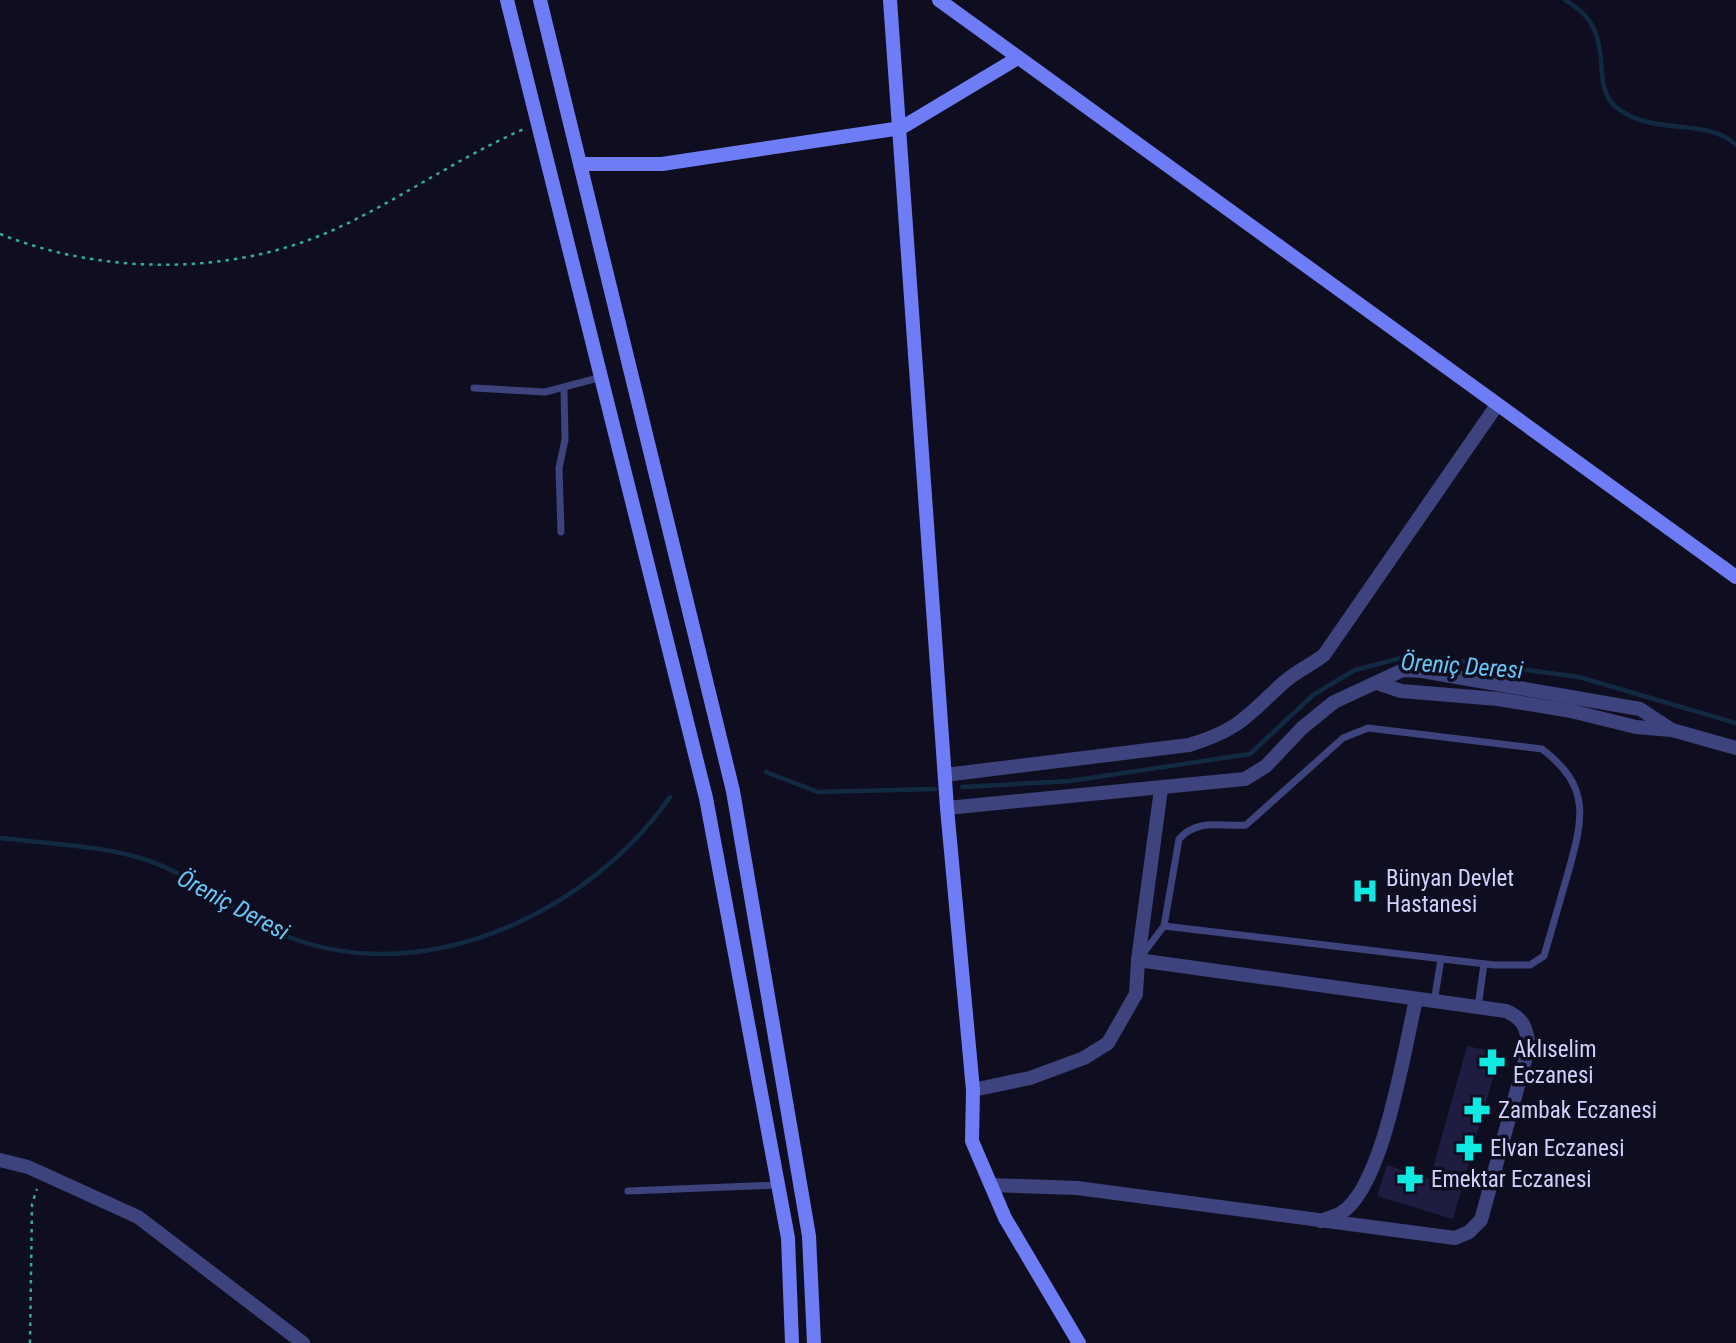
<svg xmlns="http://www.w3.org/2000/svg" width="1736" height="1343" viewBox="0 0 1736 1343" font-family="'Roboto Condensed',sans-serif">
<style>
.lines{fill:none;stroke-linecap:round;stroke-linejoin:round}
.stream{stroke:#112a42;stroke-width:4.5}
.building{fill:#1e1c40}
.path{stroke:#36aa94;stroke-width:2.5;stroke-dasharray:3.5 5;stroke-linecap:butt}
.lane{stroke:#3d437c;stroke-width:7}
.street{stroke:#3d437c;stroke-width:14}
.secondary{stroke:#6e7df5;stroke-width:14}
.labels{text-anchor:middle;stroke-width:7;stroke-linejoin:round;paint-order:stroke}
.poi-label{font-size:23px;fill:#d1d2fc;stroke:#0f0e20;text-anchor:start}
.water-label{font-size:24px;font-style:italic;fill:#66c6f5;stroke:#0f0e20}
</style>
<rect width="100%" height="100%" fill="#0f0e20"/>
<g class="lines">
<!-- stream -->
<g class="stream">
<path d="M 1565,0 C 1622,32 1586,81 1616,107 C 1652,137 1708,117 1736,145"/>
<polyline points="766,772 818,792 935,789"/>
<polyline points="962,787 1070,781 1250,754 1313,695 1355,670 1401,658 1437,658 1579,677 1736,723"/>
<path d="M 0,838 C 48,844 101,845 147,860 C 202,879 243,921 297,940 C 433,987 592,909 670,797"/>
</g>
</g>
<!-- building -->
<polygon class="building" points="1467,1046 1500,1053 1453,1219 1377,1196 1387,1165 1430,1179"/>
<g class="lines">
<!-- path -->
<g class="path">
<path d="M 0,234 C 103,275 229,276 331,231 C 398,201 457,158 524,129"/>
<polyline points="30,1343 32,1204 37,1189"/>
</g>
<!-- lane -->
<g class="lane">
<polyline points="474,388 545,392 602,377"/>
<polyline points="561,532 559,468 565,440 564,389"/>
<path d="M 1142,955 L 1164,926 L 1179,839 C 1198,818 1221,827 1246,825 L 1343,738 L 1368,728 L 1542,749 C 1592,787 1583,819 1568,873 C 1560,900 1552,928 1544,956 L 1530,965 L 1494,965 L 1164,926"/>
<polyline points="1434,1002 1441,959"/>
<polyline points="1478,1007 1484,964"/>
<polyline points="628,1191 778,1185"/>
</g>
<!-- street -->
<g class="street">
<polyline points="1377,683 1401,691 1498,699 1571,711 1636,727 1672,730 1736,748"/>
<path d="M 945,775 L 1189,745 C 1239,730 1247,716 1283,683 C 1295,672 1311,665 1324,655 L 1497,405"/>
<polyline points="947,808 1245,779 1266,766 1302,728 1334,702 1403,670 1422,671 1640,709 1672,730"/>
<polyline points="1138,960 1161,789"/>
<path d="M 973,1090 L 1030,1078 L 1084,1058 L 1108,1043 L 1136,994 L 1138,960 L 1506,1011 C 1524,1019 1526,1027 1529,1046 L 1481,1220 L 1469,1232 L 1455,1238 L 1077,1188 L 991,1185"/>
<polyline points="0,1160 28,1167 138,1217 303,1343"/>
<path d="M 1321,1221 C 1327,1218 1336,1216 1341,1213 C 1384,1186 1404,1049 1416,1000"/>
</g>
<!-- secondary -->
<g class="secondary">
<polyline points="507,0 706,798 788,1238 792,1343"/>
<polyline points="540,0 733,791 809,1236 814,1343"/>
<polyline points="890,0 947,808 973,1090 972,1141 1005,1218 1079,1343"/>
<polyline points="939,0 1736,577"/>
<polyline points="582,164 662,164 901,128 1016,59"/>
</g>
</g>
<!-- icons -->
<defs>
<g id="hospital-bare" transform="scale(2.1)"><path d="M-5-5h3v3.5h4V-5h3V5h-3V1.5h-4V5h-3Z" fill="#10e9e1" stroke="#0f0e20" stroke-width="2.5" paint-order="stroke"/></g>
<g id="pharmacy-bare" transform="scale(2.1)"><path d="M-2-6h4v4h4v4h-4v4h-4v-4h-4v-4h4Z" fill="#10e9e1" stroke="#0f0e20" stroke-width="2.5" paint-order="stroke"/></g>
</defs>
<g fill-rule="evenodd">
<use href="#hospital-bare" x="1365" y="891"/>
<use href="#pharmacy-bare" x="1492" y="1062"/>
<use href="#pharmacy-bare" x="1477" y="1110"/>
<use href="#pharmacy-bare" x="1469" y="1148"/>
<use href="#pharmacy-bare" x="1410" y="1179"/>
</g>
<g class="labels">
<!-- poi labels -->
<g class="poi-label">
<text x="1386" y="886">Bünyan Devlet<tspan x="1386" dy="26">Hastanesi</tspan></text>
<text x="1513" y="1057">Aklıselim<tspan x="1513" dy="26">Eczanesi</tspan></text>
<text x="1498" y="1118">Zambak Eczanesi</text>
<text x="1490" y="1156">Elvan Eczanesi</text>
<text x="1431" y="1187">Emektar Eczanesi</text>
</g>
<!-- water labels -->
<g class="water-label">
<text transform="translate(1462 666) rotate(4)" y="8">Öreniç Deresi</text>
<text transform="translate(233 905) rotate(28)" y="8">Öreniç Deresi</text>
</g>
</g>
</svg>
